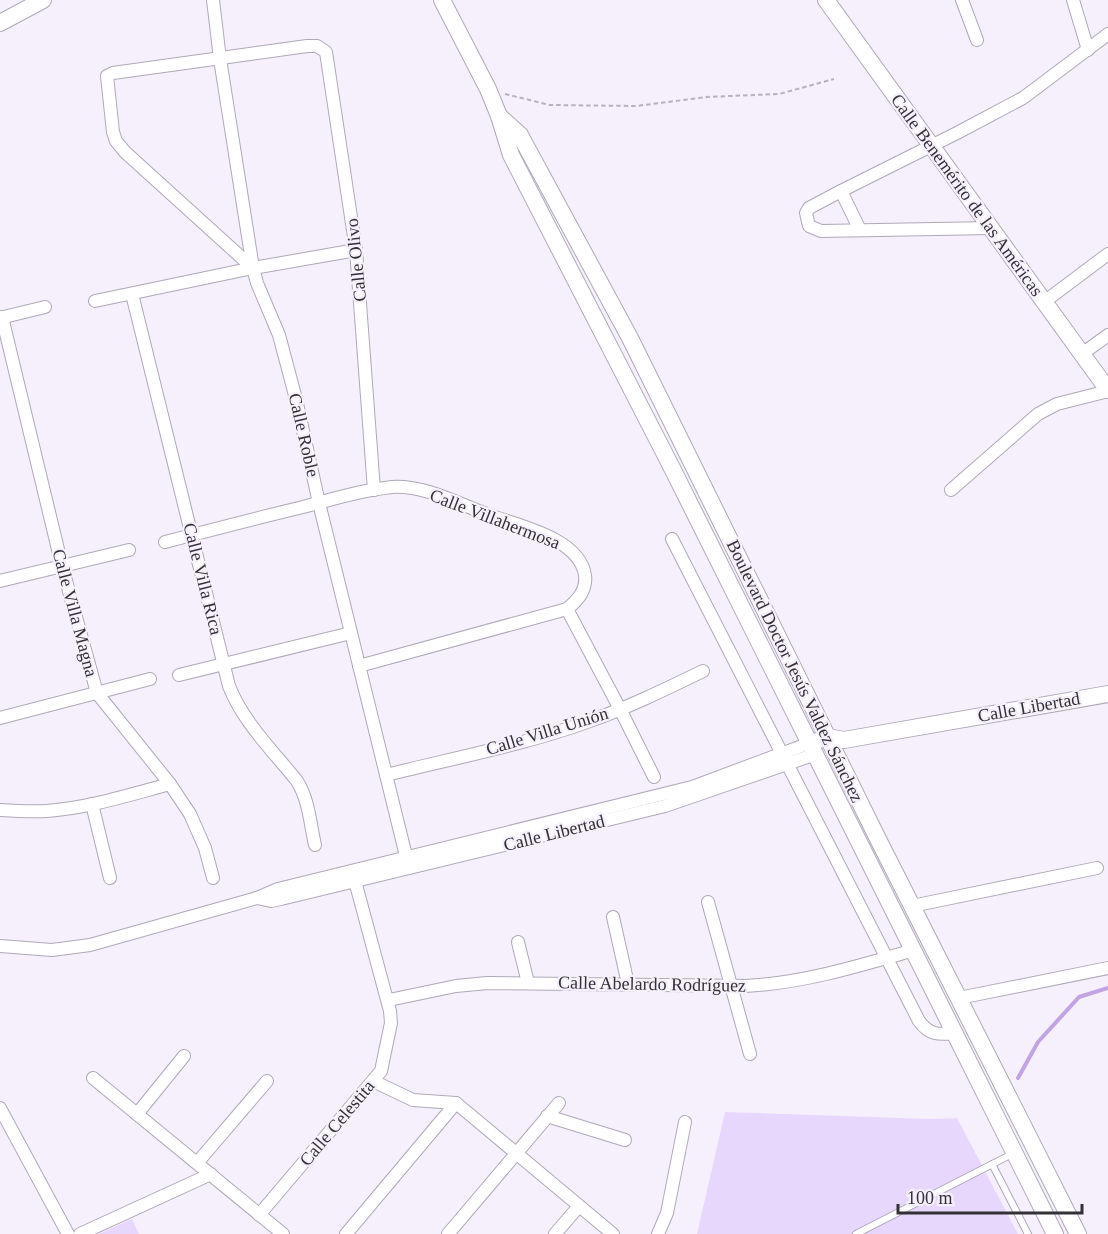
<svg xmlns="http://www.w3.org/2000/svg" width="1108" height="1234" viewBox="0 0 1108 1234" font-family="'Times New Roman',serif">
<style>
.green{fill:#e8d7fd}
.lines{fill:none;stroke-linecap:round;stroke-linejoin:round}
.stream{stroke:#c2a4e4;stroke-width:4}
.lane-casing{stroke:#afa8b8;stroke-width:8}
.street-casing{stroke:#afa8b8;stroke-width:14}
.secondary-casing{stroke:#afa8b8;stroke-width:18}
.path{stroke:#b6b1bc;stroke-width:2;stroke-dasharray:4.5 3;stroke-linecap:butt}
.lane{stroke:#fff;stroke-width:6}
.street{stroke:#fff;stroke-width:12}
.secondary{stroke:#fff;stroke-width:16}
.labels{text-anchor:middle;stroke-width:4.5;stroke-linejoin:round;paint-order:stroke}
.street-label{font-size:18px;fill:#333036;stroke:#f6f0fd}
</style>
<rect width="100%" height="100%" fill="#f6f0fd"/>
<!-- green -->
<g class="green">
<polygon points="725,1112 930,1119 957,1118 1018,1234 697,1234"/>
<polygon points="132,1219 139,1234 99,1234"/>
</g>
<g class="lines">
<!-- stream -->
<polyline class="stream" points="1018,1078 1038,1042 1079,997 1108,988"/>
<!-- lane casing -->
<g class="lane-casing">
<g id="lane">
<polyline points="992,1164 1028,1234"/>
<polyline points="856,1234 1012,1154"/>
</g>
</g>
<!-- street casing -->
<g class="street-casing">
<g id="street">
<polyline points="213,0 220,59 253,268 257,283 279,335 296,399 319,503 409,868"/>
<polyline points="962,0 977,40"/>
<polyline points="1073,0 1088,50"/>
<polyline points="841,191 860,230"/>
<polyline points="992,228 821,231 809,226 806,213 809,208 841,191 957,133 1023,98 1108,34"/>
<polyline points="253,268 125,152 116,141 113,132 107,76 113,73 307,46 317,46 326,52 356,250 374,490"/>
<path d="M 132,294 L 229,686 C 243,722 273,751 297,781 C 309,800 310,823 315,845"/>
<polyline points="95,301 253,268 356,250"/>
<polyline points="1044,302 1108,254"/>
<polyline points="2,317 62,566 97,693 170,784 190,814 205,848 213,878"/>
<polyline points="0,318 45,307"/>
<polyline points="1082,354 1108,335"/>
<polyline points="951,490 1038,414 1057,404 1108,391"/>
<path d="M 672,539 L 919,1021 C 929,1035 939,1035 955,1033"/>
<path d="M 165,542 C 211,530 257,518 303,507 C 332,499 363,490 392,487 C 425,485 459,504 489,515 C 519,526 579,538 585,575 C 587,590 578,600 567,609 L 359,666"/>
<polyline points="0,581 129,550"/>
<polyline points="567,609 620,709 654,777"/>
<polyline points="179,675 351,633"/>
<polyline points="0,718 150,679"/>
<path d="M 386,775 C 454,758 524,745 590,721 C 629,707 666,689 703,671"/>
<polyline points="92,804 110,878"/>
<path d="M 0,810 C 15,811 31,812 47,811 C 88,808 129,795 170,784"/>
<polyline points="257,898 271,901 281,899 665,806 816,754"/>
<polyline points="708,902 750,1054"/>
<polyline points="912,906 1097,868"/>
<polyline points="613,917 628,984"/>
<polyline points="518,942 528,983"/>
<polyline points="0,946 52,950 90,945 257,898 278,889 692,787 810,743"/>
<polyline points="959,998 1108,968"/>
<path d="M 389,1000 L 456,986 L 487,983 L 746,986 C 803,983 859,966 914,950"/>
<polyline points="93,1078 283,1234"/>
<polyline points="373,1081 413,1100 456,1103 613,1234"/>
<polyline points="0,1108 68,1234"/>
<polyline points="137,1114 184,1056"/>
<polyline points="547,1116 625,1140"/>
<polyline points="197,1163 267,1081"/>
<polyline points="259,1215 381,1071 391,1023 390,1011 355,881"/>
<polyline points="80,1234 211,1174"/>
<polyline points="346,1234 456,1103"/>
<polyline points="448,1234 559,1103"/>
<polyline points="555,1234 579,1206"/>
<polyline points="658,1234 667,1213 685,1122"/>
</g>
</g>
<!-- secondary casing -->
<g class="secondary-casing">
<g id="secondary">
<polyline points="442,0 488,89 499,116 511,155 672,468 1055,1234"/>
<polyline points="826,0 1108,390"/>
<polyline points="0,23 43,0"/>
<polyline points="499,116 520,135 630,338 879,841 1078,1234"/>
<polyline points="819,740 827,737 844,740 1108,694"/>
</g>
</g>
<!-- path -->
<polyline class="path" points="505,94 550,105 636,106 707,97 779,94 834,79"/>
<!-- lane -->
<use href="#lane" class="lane"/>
<!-- street -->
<use href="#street" class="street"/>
<!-- secondary -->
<use href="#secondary" class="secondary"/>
</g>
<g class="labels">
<!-- street labels -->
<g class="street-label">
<text transform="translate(967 195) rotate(54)" y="6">Calle Benemérito de las Américas</text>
<text transform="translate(356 260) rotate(-96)" y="6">Calle Olivo</text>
<text transform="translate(304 435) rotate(77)" y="6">Calle Roble</text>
<text transform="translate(495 519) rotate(21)" y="6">Calle Villahermosa</text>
<text transform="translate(203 579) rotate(76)" y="6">Calle Villa Rica</text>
<text transform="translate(75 613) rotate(75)" y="6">Calle Villa Magna</text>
<text transform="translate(795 671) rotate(64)" y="6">Boulevard Doctor Jesús Valdez Sánchez</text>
<text transform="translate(1029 707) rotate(-10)" y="6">Calle Libertad</text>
<text transform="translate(547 731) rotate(-17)" y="6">Calle Villa Unión</text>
<text transform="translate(554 833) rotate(-14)" y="6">Calle Libertad</text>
<text transform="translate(652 984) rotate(1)" y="6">Calle Abelardo Rodríguez</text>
<text transform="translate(337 1123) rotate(-50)" y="6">Calle Celestita</text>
</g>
</g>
<!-- scale -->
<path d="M898 1204v9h184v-9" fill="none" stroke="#333036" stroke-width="3"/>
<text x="907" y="1204" font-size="18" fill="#333036" stroke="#f6f0fd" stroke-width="4.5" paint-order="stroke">100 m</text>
</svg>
